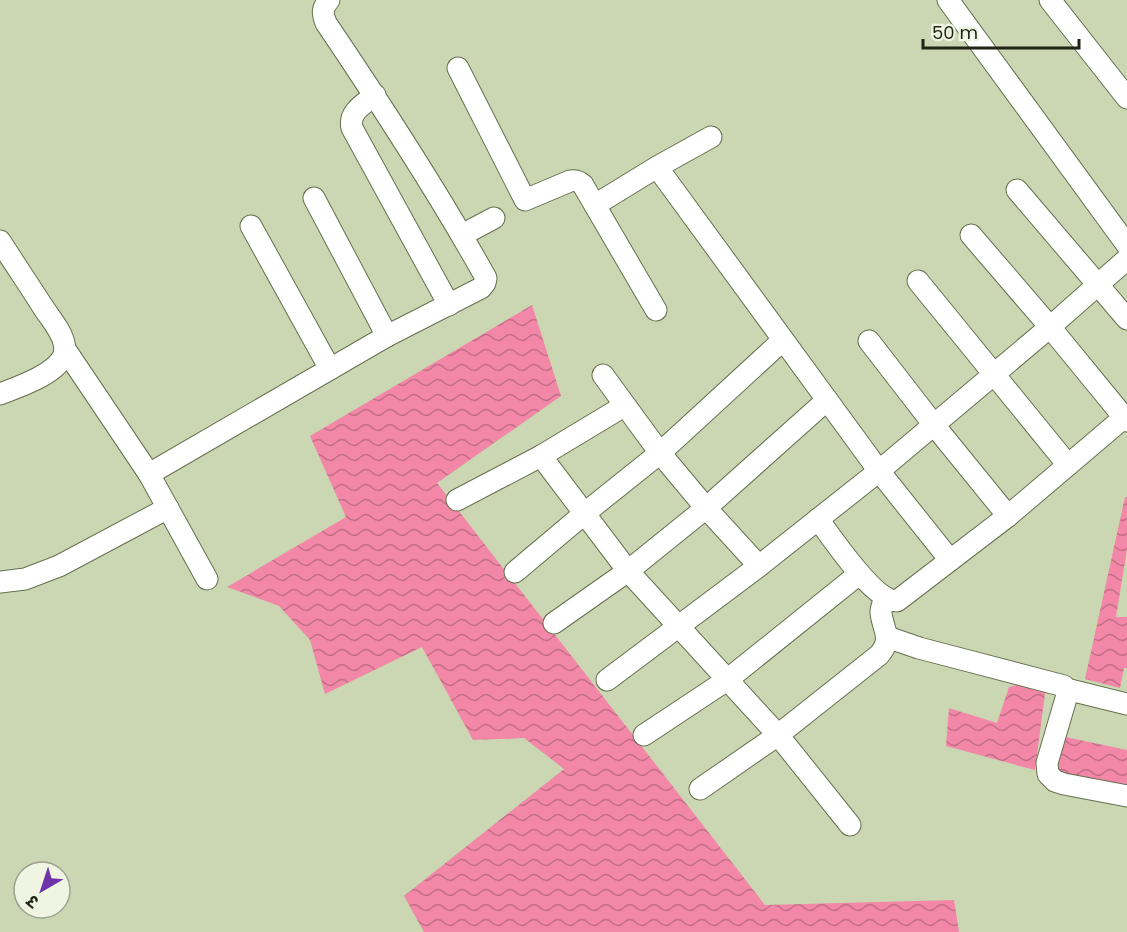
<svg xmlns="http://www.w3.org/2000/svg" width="1127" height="932" viewBox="0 0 1127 932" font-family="Poppins,'Noto Sans Devanagari',sans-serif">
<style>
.water{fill:url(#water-waves)}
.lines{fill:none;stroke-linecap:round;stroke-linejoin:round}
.minor-casing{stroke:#65704e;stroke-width:23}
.minor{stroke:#fff;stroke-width:21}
</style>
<defs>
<pattern id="water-waves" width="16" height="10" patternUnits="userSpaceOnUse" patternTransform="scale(1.5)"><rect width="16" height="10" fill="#f287a7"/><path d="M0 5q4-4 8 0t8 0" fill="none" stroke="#c36e87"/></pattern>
</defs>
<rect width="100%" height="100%" fill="#cbd7b2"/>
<!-- water -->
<g class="water">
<polygon points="532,305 561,396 437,483 765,905 954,900 959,932 424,932 404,896 564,769 524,738 473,740 422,647 325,694 310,640 279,606 227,587 346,517 310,436"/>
<polygon points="1125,497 1127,497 1127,549 1116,617 1127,617 1127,668 1124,668 1120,688 1085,679"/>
<polygon points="1047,678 1035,770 946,746 949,708 997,723 1009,687"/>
<polygon points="1061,736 1127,750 1127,791 1052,784"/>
</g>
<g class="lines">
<!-- minor casing -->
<g class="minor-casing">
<g id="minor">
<polyline points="948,0 1127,245"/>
<polyline points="1050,0 1127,98"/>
<path d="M 458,68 L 525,200 L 570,181 C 576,180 579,181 583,185 L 656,310"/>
<path d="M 375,95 C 364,104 348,112 352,128 L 449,305"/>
<polyline points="657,167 879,471 950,560"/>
<polyline points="1017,190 1127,319"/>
<polyline points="314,198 387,336"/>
<polyline points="595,205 657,167 711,137"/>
<polyline points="251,226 330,369"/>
<polyline points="462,235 494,218"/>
<polyline points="971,235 1050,327 1127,421"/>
<path d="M 0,241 C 14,263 29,285 43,307 C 50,318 61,330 64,343 C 65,347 65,353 63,357 C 54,375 18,387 0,394"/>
<polyline points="918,281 1068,465"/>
<polyline points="869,341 934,425 1008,516"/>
<polyline points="65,349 149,474 207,579"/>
<polyline points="603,375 660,453 706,508 759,566"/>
<polyline points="541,456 628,571 778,735 850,825"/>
<path d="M 149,474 L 387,336 L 481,288 L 485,283 L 486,278 C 437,190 382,106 326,23 C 322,13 322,8 329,0"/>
<polyline points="457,500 541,456 624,406"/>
<path d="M 818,519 C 832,538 874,601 897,601 L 1008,516 L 1127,415"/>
<polyline points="515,572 585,513 660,453 783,340"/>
<polyline points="0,582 25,579 59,566 168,508"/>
<polyline points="554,623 628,571 706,508 827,400"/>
<polyline points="887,637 919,648 1064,686 1066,689 1067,695 1047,763 1048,774 1055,781 1064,784 1127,796"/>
<polyline points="607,680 759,566 879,471 1050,327 1127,259"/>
<polyline points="1066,689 1127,704"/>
<polyline points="644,735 727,680 859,574"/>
<path d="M 700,789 L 778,735 L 879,655 C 894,638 882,629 881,612 C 881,607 884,602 885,597"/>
</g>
</g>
<!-- minor -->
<use href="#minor" class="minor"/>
</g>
<!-- north arrow -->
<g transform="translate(42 890) rotate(219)"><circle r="28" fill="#eff5e2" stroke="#9ca190" stroke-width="1.5"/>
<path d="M0-4.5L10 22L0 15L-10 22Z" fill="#6d34aa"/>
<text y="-9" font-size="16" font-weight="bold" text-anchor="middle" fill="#1f2315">उ</text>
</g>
<!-- scale -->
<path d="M923 39v9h156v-9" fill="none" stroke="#1f2315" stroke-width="3"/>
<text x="932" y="39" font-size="18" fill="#1f2315" stroke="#eff5e2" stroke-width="4.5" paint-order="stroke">50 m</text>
</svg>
